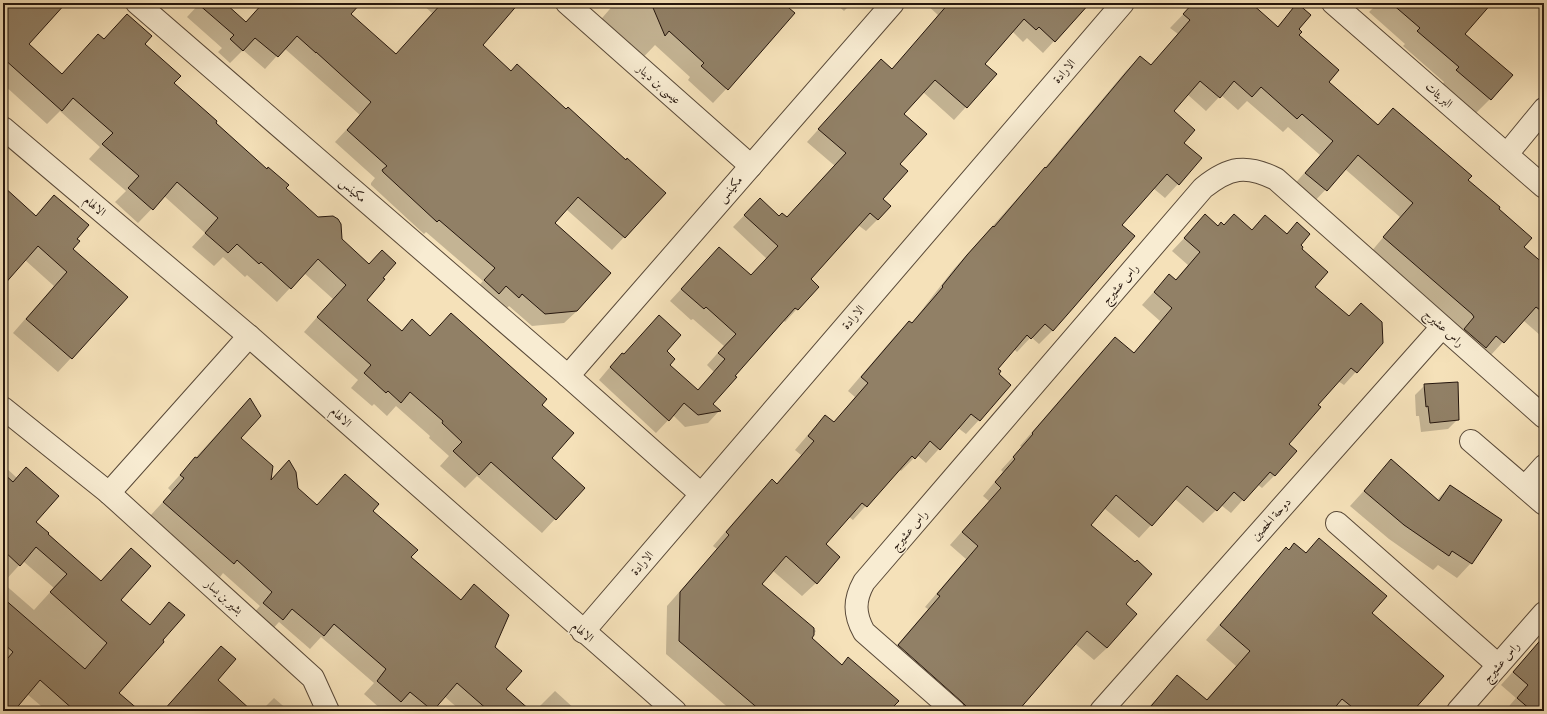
<svg xmlns="http://www.w3.org/2000/svg" width="1547" height="714" viewBox="0 0 1547 714" font-family="'IM FELL Great Primer',Amiri,serif">
<style>
.shadow{fill:#0003;fill-rule:evenodd}
.building{fill:#918066;stroke:#25160d}
.lines{fill:none;stroke-linecap:round;stroke-linejoin:round}
.minor-casing{stroke:#594938;stroke-width:24}
.minor{stroke:#f8ecd2;stroke-width:22}
.labels{text-anchor:middle;stroke-width:3;stroke-linejoin:round;paint-order:stroke}
.street-label{font-size:12px;fill:#25160d;stroke:#f8ecd2}
</style>
<rect width="100%" height="100%" fill="#f5e1b9"/>
<filter id="stains"><feTurbulence type="fractalNoise" baseFrequency=".005" numOctaves="4"/><feColorMatrix values="0 0 0 0 .2 0 0 0 0 .09 0 0 0 0 .02 0 0 0 .5 -.17"/></filter>
<radialGradient id="worn" r=".72"><stop offset=".6" stop-color="#630" stop-opacity="0"/><stop offset="1" stop-color="#630" stop-opacity=".3"/></radialGradient>
<!-- shadow -->
<g class="shadow">
<polygon points="3,3 65,3 27,44 61,75 103,40 143,44 173,83 341,240 365,300 401,331 412,321 429,337 451,314 540,405 550,458 584,488 542,533 477,476 465,488 440,466 449,456 429,438 430,436 396,406 387,416 374,404 372,406 351,388 358,380 304,332 333,299 304,273 277,302 247,275 245,277 223,257 214,266 192,247 205,233 164,196 138,223 115,202 126,191 89,159 100,147 60,111 47,124 3,84"/>
<polygon points="200,3 224,3 246,23 263,3 353,3 350,14 396,54 432,13 421,3 487,3 481,45 511,72 566,110 665,193 612,250 566,209 553,223 577,311 564,323 532,326 509,306 506,309 472,293 483,281 426,232 424,234 371,185 371,183 375,178 335,142 360,115 284,48 265,69 243,50 230,63 218,52 222,48 187,17"/>
<polygon points="615,3 781,3 757,56 713,103 688,80 690,77 655,45 633,68 591,31"/>
<polygon points="835,3 852,3 844,11"/>
<polygon points="927,3 1089,3 1043,53 1027,38 1023,42 1012,31 984,64 996,74 954,120 923,92 903,114 899,164 882,199 878,219 866,231 858,225 809,279 817,287 785,322 783,320 734,376 712,404 719,411 708,423 685,427 673,415 656,433 599,380 610,367 665,351 668,365 697,391 714,372 707,365 724,346 693,319 691,320 670,301 719,248 751,276 767,259 733,227 760,199 779,217 787,218 835,166 807,142 881,60 891,70 915,43 938,15 926,4"/>
<polygon points="1194,3 1249,3 1277,27 1297,5 1298,36 1327,82 1378,126 1467,180 1497,209 1522,247 1544,274 1544,333 1541,336 1523,320 1490,356 1371,252 1400,217 1345,169 1312,204 1292,187 1320,155 1288,127 1283,132 1247,101 1238,110 1221,95 1206,111 1187,94 1172,111 1183,143 1178,184 1165,198 1153,188 1121,225 1053,330 1039,344 1031,337 1017,352 1014,349 997,369 979,420 966,434 958,428 926,463 917,455 901,471 899,469 853,520 849,517 825,544 816,583 802,596 772,570 761,584 816,631 810,638 841,666 848,659 895,711 732,711 666,654 667,606 717,549 713,546 758,494 772,481 776,484 801,455 795,450 812,430 825,417 833,423 855,397 848,391 895,336 909,322 911,324 953,270 1043,170 1126,71 1140,57 1150,66 1178,34 1170,28"/>
<polygon points="1372,3 1490,3 1464,34 1490,99 1475,114 1442,85 1444,82 1403,46 1405,44 1369,12 1375,6"/>
<polygon points="3,188 36,216 54,196 75,239 72,249 71,358 58,372 13,333 54,286 25,260 3,283"/>
<polygon points="1205,216 1218,227 1224,226 1251,231 1265,216 1286,234 1297,224 1299,245 1314,287 1348,317 1361,304 1382,343 1344,385 1338,381 1317,405 1288,444 1295,451 1274,476 1262,488 1257,484 1231,513 1221,505 1203,523 1175,499 1139,538 1104,508 1089,525 1124,605 1107,648 1094,660 1074,643 1016,711 946,711 886,658 928,609 925,607 966,559 950,545 989,501 983,496 1003,472 1001,470 1022,447 1020,446 1102,351 1115,338 1133,354 1160,321 1142,305 1169,275 1175,280 1188,265 1172,251"/>
<polygon points="1425,385 1458,419 1448,429 1421,432 1419,416 1416,416 1415,395"/>
<polygon points="249,399 240,438 270,481 288,462 297,489 317,506 345,475 410,557 460,600 474,585 505,689 529,711 461,711 444,696 431,711 403,711 397,706 391,711 383,711 364,694 374,683 321,637 310,649 279,622 269,633 250,617 260,606 223,573 220,577 150,516 172,492 168,488"/>
<polygon points="1392,460 1437,500 1450,486 1500,521 1471,563 1457,578 1438,565 1433,570 1389,539 1350,506"/>
<path d="M 3,465 L 17,478 L 35,522 L 100,582 L 131,549 L 120,600 L 149,625 L 169,603 L 118,693 L 138,711 L 47,711 L 27,694 L 12,711 L 3,711 ZM 23,561 L 54,588 L 34,610 L 3,583 Z"/>
<polygon points="1319,539 1371,613 1411,711 1145,711 1177,677 1206,700 1236,666 1206,640 1272,564 1286,549 1288,550 1294,545 1305,554"/>
<polygon points="1544,637 1544,711 1505,711 1516,698 1501,685"/>
<polygon points="555,691 577,711 535,711"/>
<polygon points="274,698 289,711 261,711"/>
</g>
<!-- building -->
<g class="building">
<polygon points="3,3 66,3 29,44 62,74 98,34 104,39 127,14 152,36 145,44 181,76 174,83 217,121 216,123 267,169 268,167 289,185 286,188 318,217 333,216 338,219 341,224 342,239 369,264 382,250 396,263 383,278 385,279 367,300 402,331 412,319 430,336 451,313 547,399 542,405 574,433 552,458 585,488 556,520 491,462 479,475 453,451 462,442 442,423 443,421 410,392 401,403 388,391 386,393 364,373 371,365 317,317 346,285 318,259 291,289 261,262 259,264 237,244 228,253 205,233 218,218 177,182 153,210 128,188 139,176 102,144 113,133 73,98 62,111 3,58"/>
<polygon points="197,3 225,3 246,22 263,3 361,3 351,14 396,54 442,3 519,3 483,45 511,71 517,64 566,109 568,107 626,160 627,158 666,193 625,238 578,197 555,223 611,273 577,311 545,314 522,294 519,298 506,286 499,294 484,280 495,268 439,220 437,222 383,172 382,170 387,166 347,130 371,102 316,52 316,53 297,36 278,57 255,38 243,51 230,39 234,35"/>
<polygon points="651,3 783,3 795,13 728,90 701,66 704,63 669,31 665,36"/>
<polygon points="949,3 1090,3 1055,42 1039,27 1036,30 1024,19 985,64 997,74 967,108 935,80 904,114 927,134 900,164 908,171 883,199 891,206 878,220 870,213 811,279 819,287 798,310 795,308 735,376 737,377 713,404 721,411 698,415 684,403 669,421 610,367 622,353 624,354 659,315 681,335 667,351 675,359 670,365 698,390 725,359 718,353 736,334 706,307 704,309 681,289 719,247 751,275 778,246 744,215 760,198 779,216 782,213 787,217 846,153 818,129 881,59 892,69"/>
<polygon points="1193,3 1251,3 1278,27 1297,3 1311,15 1299,29 1302,32 1299,35 1339,70 1329,82 1378,125 1393,108 1472,176 1468,180 1500,207 1499,209 1532,238 1524,247 1544,264 1544,313 1536,307 1504,343 1496,336 1486,348 1464,329 1474,317 1472,314 1383,237 1413,203 1358,155 1327,191 1305,173 1333,141 1302,114 1297,119 1261,87 1252,97 1234,81 1220,98 1200,81 1174,111 1195,130 1184,143 1202,158 1179,185 1167,174 1122,225 1135,236 1074,307 1053,331 1045,324 1031,339 1027,335 998,369 1001,371 999,374 1011,385 980,421 971,414 940,450 930,441 915,459 912,456 867,507 862,503 826,544 840,557 817,584 786,556 762,584 814,628 814,635 812,638 842,665 848,657 899,701 889,711 761,711 679,641 680,592 729,535 726,532 772,479 777,484 814,441 808,436 825,415 834,422 868,383 861,377 909,321 912,323 943,287 942,286 967,255 993,226 994,227 1045,167 1046,168 1140,56 1151,65 1190,20 1183,14"/>
<polygon points="1391,3 1492,3 1465,34 1513,75 1491,100 1456,70 1459,67 1417,31 1420,28"/>
<polygon points="3,186 36,216 54,195 89,225 77,239 80,241 73,249 128,297 72,359 26,319 67,272 38,246 3,286"/>
<polygon points="1205,214 1218,226 1221,222 1224,225 1234,214 1252,230 1265,215 1287,234 1297,222 1310,234 1301,245 1303,247 1302,249 1328,272 1315,287 1349,316 1361,303 1382,322 1383,343 1357,373 1351,368 1318,405 1321,407 1289,444 1297,451 1275,476 1270,472 1244,501 1234,492 1217,511 1187,486 1152,526 1116,495 1091,525 1135,562 1137,560 1152,574 1126,604 1137,614 1107,648 1087,631 1018,711 971,711 962,702 898,645 940,596 937,594 978,546 962,532 1001,488 995,482 1015,459 1013,457 1033,434 1032,433 1115,337 1134,353 1172,308 1154,292 1169,274 1176,280 1200,252 1184,238"/>
<polygon points="1458,382 1459,420 1430,423 1428,406 1426,407 1424,384"/>
<polygon points="250,398 261,416 241,438 273,466 271,480 289,460 296,472 298,488 317,505 345,474 379,504 373,511 418,550 411,557 461,600 474,584 509,615 495,647 522,671 506,689 531,711 489,711 457,683 433,711 410,692 401,702 377,681 386,669 334,624 324,636 292,609 283,620 263,603 272,592 237,560 234,564 163,502 184,478 180,475 195,457 197,458"/>
<polygon points="1391,459 1439,501 1450,485 1502,520 1472,564 1452,551 1449,556 1404,525 1364,491"/>
<polygon points="26,467 59,496 36,522 49,533 48,534 101,581 131,548 151,566 121,600 150,625 169,602 185,615 163,640 164,642 119,693 140,711 75,711 40,680 14,711 3,711 3,664 13,652 3,643 3,598 85,669 107,643 50,592 67,574 36,547 20,566 3,550 3,473 13,482"/>
<polygon points="1319,538 1387,596 1372,613 1444,676 1413,711 1357,711 1342,699 1332,711 1147,711 1177,675 1207,700 1250,651 1220,625 1286,547 1289,550 1294,543 1306,553"/>
<polygon points="1544,636 1544,711 1532,711 1517,698 1528,685 1513,672"/>
<polygon points="221,646 236,659 218,680 252,711 163,711"/>
</g>
<g class="lines">
<!-- minor casing -->
<g class="minor-casing">
<g id="minor">
<polyline points="137,3 568,376 893,3"/>
<polyline points="567,3 751,166"/>
<polyline points="1333,3 1544,187"/>
<polyline points="3,128 249,336 675,711"/>
<polyline points="1507,154 1544,109"/>
<polyline points="568,376 701,494"/>
<polyline points="3,408 109,493 313,678 328,711"/>
<polyline points="1471,441 1544,504"/>
<polyline points="1525,487 1544,466"/>
<polyline points="109,493 249,336"/>
<polyline points="1337,523 1498,665"/>
<polyline points="583,632 1123,3"/>
<path d="M 954,711 L 864,632 C 854,614 854,600 864,582 L 1203,188 C 1229,167 1246,164 1276,179 L 1544,417"/>
<polyline points="1101,711 1442,327"/>
<polyline points="1458,711 1544,613"/>
</g>
</g>
<!-- minor -->
<use href="#minor" class="minor"/>
</g>
<g class="labels">
<!-- street labels -->
<g class="street-label">
<text transform="translate(1064 71) rotate(-49)" y="4">الارادة</text>
<text transform="translate(659 84) rotate(41)" y="4">عيسى بن دينار</text>
<text transform="translate(1439 95) rotate(41)" y="4">البريثات</text>
<text transform="translate(730 189) rotate(-49)" y="4">مكينس</text>
<text transform="translate(353 190) rotate(41)" y="4">مكينس</text>
<text transform="translate(95 206) rotate(40)" y="4">الالهام</text>
<text transform="translate(1120 284) rotate(-49)" y="4">راس عشيرج</text>
<text transform="translate(853 317) rotate(-49)" y="4">الارادة</text>
<text transform="translate(1444 328) rotate(42)" y="4">راس عشيرج</text>
<text transform="translate(341 417) rotate(42)" y="4">الالهام</text>
<text transform="translate(1271 519) rotate(-48)" y="4">دوحة الحصين</text>
<text transform="translate(909 530) rotate(-49)" y="4">راس عشيرج</text>
<text transform="translate(642 563) rotate(-49)" y="4">الارادة</text>
<text transform="translate(224 597) rotate(42)" y="4">بشير بن يسار</text>
<text transform="translate(583 632) rotate(41)" y="4">الالهام</text>
<text transform="translate(1501 662) rotate(-49)" y="4">راس عشيرج</text>
</g>
</g>
<!-- margin -->
<rect width="1547" height="714" fill="none" stroke="#f5e1b9" stroke-width="16"/>
<rect x="4" y="4" width="1539" height="706" fill="none" stroke="#25160d" stroke-width="2"/>
<rect x="8" y="8" width="1531" height="698" fill="none" stroke="#25160d"/>
<rect width="100%" height="100%" filter="url(#stains)"/>
<rect width="100%" height="100%" fill="url(#worn)"/>
</svg>
